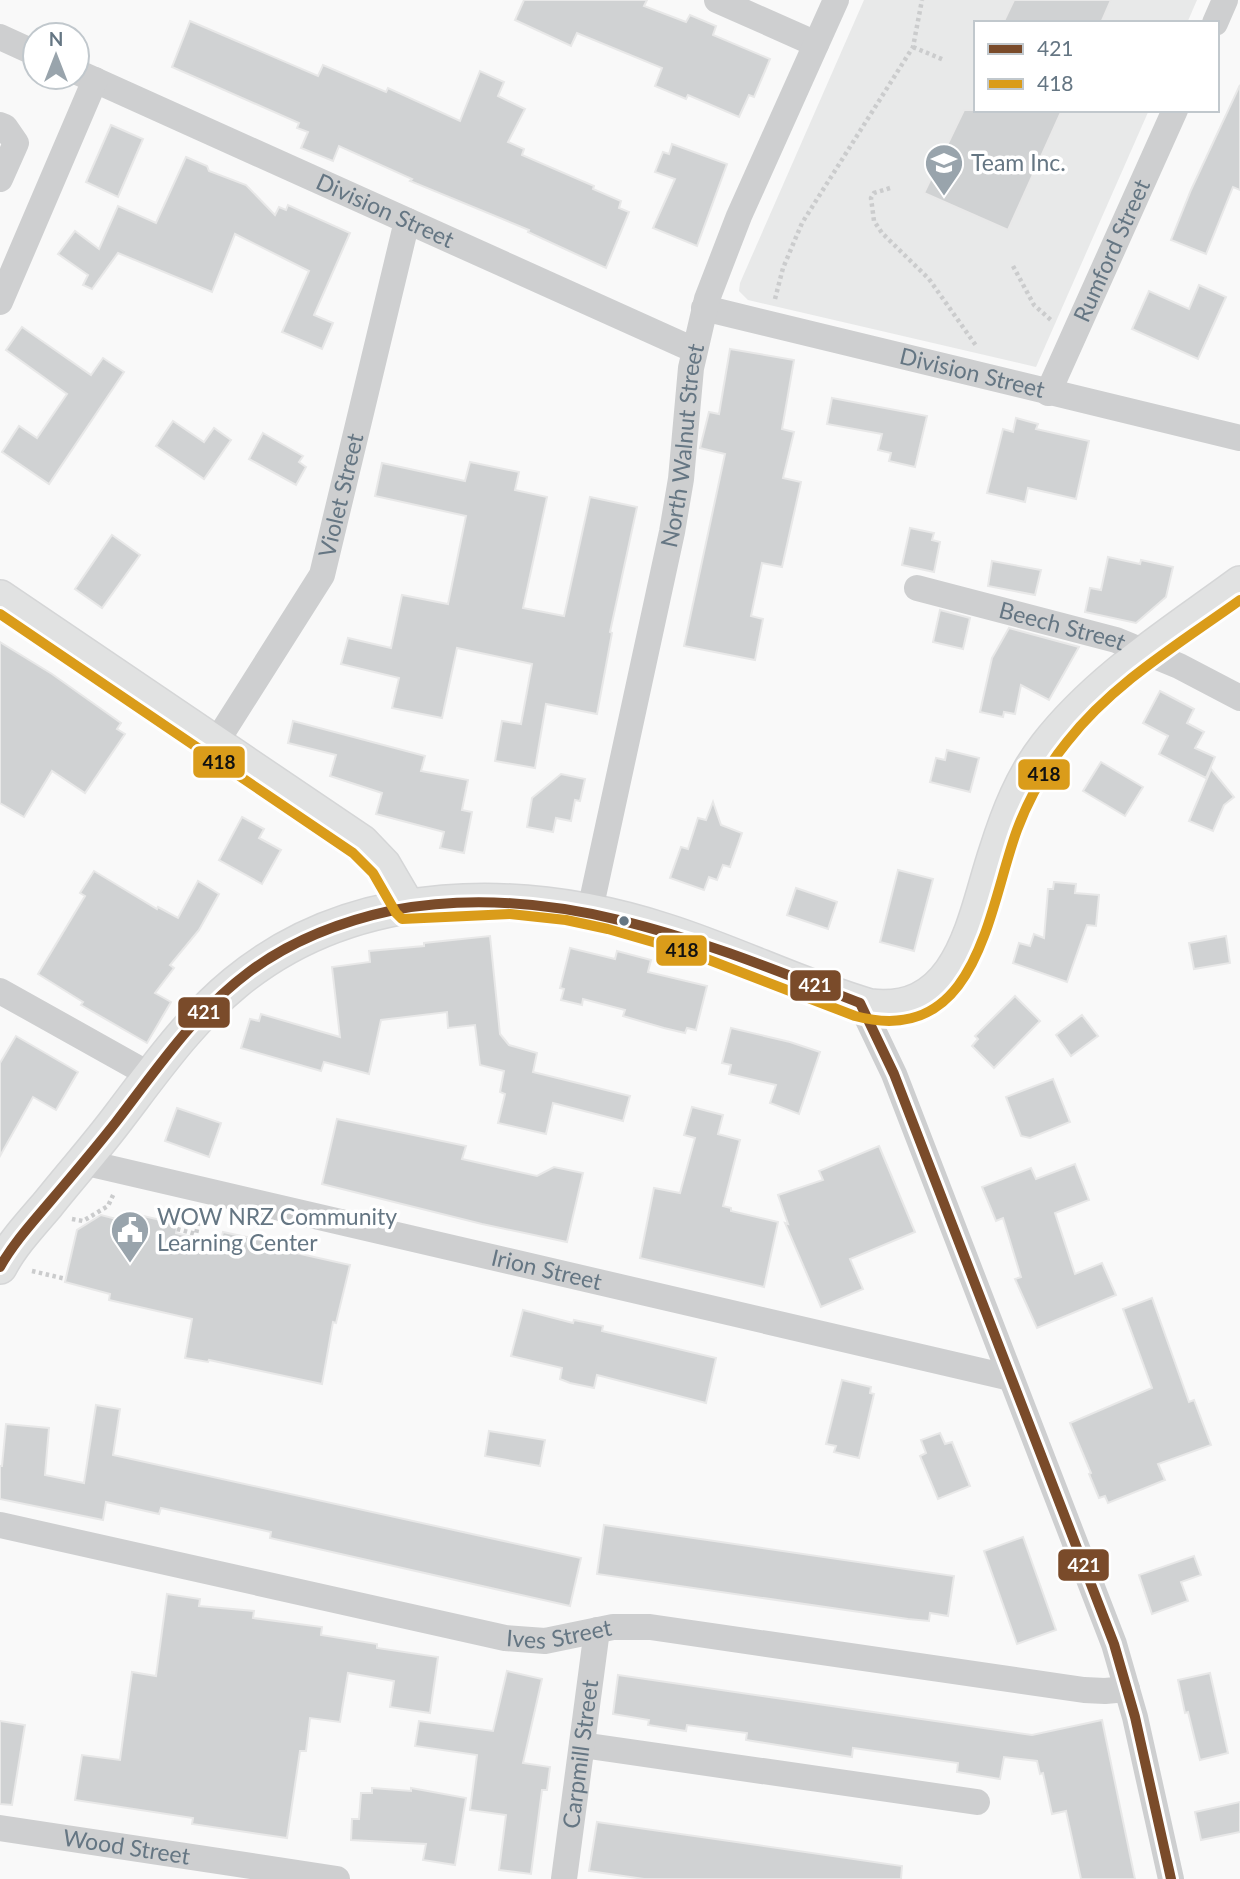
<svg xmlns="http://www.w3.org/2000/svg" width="1240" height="1879" viewBox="0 0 1240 1879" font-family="Lato,sans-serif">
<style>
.built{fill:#e8e9e9}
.building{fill:#d0d2d3;stroke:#e8e8e8;stroke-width:2}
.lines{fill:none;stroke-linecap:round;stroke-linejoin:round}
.major-casing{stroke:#d5d6d7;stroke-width:36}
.path{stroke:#cbcccd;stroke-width:4.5;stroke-dasharray:3.5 3.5;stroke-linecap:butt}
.minor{stroke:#cecfd0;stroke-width:26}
.major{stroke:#e1e2e2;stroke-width:33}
.bus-1-casing{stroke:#fff;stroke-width:16}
.bus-2-casing{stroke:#fff;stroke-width:16}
.bus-1{stroke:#7a4b2a;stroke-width:10}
.bus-2{stroke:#da9c1a;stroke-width:10}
.bus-dot{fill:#657683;stroke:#fff;stroke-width:2.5}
.labels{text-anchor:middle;stroke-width:7;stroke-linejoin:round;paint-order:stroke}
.poi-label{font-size:23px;fill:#657683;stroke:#fff;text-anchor:start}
.street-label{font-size:23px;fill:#657683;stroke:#fff}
.line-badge{stroke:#fff;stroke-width:2.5}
.badge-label{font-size:19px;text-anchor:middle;font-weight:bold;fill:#fff}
.pale-badge-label{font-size:19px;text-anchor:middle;font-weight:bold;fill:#111}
</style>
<rect width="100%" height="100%" fill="#f9f9f9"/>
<!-- built -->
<polygon class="built" points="864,0 1197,0 1187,23 976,23 976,110 1149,110 1036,367 748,300 739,291 740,283"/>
<!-- building -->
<g class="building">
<polygon points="524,0 647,0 644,6 686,22 690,15 716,26 713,35 770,59 754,97 749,95 739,117 688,95 686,99 655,86 662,68 577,33 571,46 515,20"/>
<polygon points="1014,0 1111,0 1101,23 1003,23"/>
<polygon points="190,21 318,76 323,65 386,92 388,88 460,121 480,71 504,82 498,96 525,109 508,142 524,149 522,155 594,186 593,189 621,201 619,208 629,212 606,268 528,232 529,230 410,181 412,179 339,146 333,161 301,148 308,132 297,128 299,123 172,67"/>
<polygon points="1240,85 1240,190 1233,187 1206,254 1171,240 1191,190"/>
<polygon points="964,110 1062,110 1008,230 924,193"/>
<polygon points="111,125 143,139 118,197 86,182"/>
<polygon points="672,144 727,164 697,246 653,228 675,179 655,172 663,152 669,154"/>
<polygon points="186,157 207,166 209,171 246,185 275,215 279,207 286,210 288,205 350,233 314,315 333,323 322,349 282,332 309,271 235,234 212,292 118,253 92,289 83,285 88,275 58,254 75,231 99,249 118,206 156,223"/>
<polygon points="1199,285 1226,297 1198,359 1132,329 1149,291 1189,309"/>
<polygon points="22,327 91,375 103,358 124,372 49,484 2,452 19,426 37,438 67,394 6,350"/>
<polygon points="730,349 794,360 782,429 794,432 783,478 801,482 782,567 762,563 751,616 763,619 755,660 684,646 725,454 700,448 709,412 719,414"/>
<polygon points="832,398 927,416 915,467 889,461 891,453 878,450 882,434 827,424"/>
<polygon points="1016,418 1038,424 1036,429 1089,441 1076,499 1028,488 1025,502 987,493 1003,429 1013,432"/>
<polygon points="173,421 204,442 214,428 231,440 204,479 156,446"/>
<polygon points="263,433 303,456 299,462 306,467 296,485 249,459"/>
<polygon points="470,462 519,472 515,490 547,497 523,608 564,616 590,497 637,507 610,632 612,633 597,714 546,704 535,768 495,761 502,721 521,724 532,664 457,648 442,718 392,708 399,678 341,664 348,638 391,648 402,595 448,604 466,516 375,496 382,463 465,481"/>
<polygon points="910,528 934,533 932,540 940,542 934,572 902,565"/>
<polygon points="112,535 140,555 102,608 75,589"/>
<polygon points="1108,557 1140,564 1141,560 1173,567 1166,597 1136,623 1085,612 1090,588 1101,590"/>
<polygon points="992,561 1041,570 1035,595 988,586"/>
<polygon points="940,610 970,618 963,649 933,642"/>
<polygon points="1009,628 1079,647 1049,700 1021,685 1015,714 1004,712 1003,717 980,712 992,658"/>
<polygon points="0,642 52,674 121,723 117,729 125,734 85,793 52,771 24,817 0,803"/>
<polygon points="1160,691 1194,709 1187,723 1204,732 1195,748 1215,757 1206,778 1159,754 1168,736 1143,723"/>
<polygon points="293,721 425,756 421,771 468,780 462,810 472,812 464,853 440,848 444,832 376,814 382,793 330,776 336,755 288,743"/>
<polygon points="947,750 979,758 970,792 930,782 936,758 945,760"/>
<polygon points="1101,762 1143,787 1125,816 1083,791"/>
<polygon points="1211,769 1234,797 1224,805 1213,831 1189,821"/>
<polygon points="561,774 585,779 580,801 575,800 571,821 556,818 553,832 527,827 532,798"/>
<polygon points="713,802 721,825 742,833 730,867 723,865 717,880 709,877 704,890 670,878 681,847 688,849 698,818 706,820"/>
<polygon points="242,817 264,829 259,838 281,850 262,884 219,860"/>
<polygon points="898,870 933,879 914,951 880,942"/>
<polygon points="94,871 157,909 158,907 178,918 198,881 219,894 199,930 170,965 174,968 155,993 171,1002 147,1043 81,1005 83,1002 38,974 85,896 80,893"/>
<polygon points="1054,882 1076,884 1075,893 1099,895 1096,926 1087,925 1067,982 1013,963 1019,943 1030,946 1034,934 1044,938 1048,889 1053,889"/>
<polygon points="796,888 837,902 828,929 787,915"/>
<polygon points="490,936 500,1034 509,1045 537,1053 533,1072 630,1096 623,1121 553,1103 546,1134 498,1123 505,1094 500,1092 504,1071 480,1065 475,1025 448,1028 447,1012 381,1020 369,1074 324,1062 321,1071 241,1048 250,1019 259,1021 261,1014 340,1037 332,967 370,962 369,951 424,946 424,943"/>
<polygon points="1226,936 1230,963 1194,969 1189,943"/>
<polygon points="570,948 615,959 617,951 651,960 648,972 707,986 696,1030 687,1028 685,1033 664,1028 623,1016 625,1010 583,999 582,1005 561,1000 564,989 560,988"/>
<polygon points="1015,996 1040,1021 994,1068 972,1046 978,1039 975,1036"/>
<polygon points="1082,1015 1098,1036 1071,1056 1056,1035"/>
<polygon points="731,1028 790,1042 820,1052 799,1114 770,1103 776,1085 729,1074 731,1065 722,1063"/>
<polygon points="16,1036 78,1072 56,1110 33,1097 0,1156 0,1063"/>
<polygon points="1053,1079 1070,1122 1030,1138 1021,1136 1006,1097"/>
<polygon points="692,1107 723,1115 718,1134 740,1140 723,1206 731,1208 731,1211 778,1222 764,1287 640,1258 654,1188 680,1193 695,1138 684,1135"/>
<polygon points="177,1108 221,1123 209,1157 165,1141"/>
<polygon points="337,1119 466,1146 462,1159 537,1176 554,1167 583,1173 567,1242 482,1224 322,1184"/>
<polygon points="879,1146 915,1232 850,1259 863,1289 821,1307 785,1223 788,1224 778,1195 823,1180 819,1171"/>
<polygon points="1075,1164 1089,1200 1055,1213 1075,1274 1102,1263 1116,1295 1037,1328 1015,1279 1021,1277 1003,1218 996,1221 982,1187 1031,1168 1036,1179"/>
<polygon points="126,1212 178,1224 176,1233 220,1244 223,1232 297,1248 296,1253 350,1265 336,1323 333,1322 322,1384 209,1360 208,1362 185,1358 192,1319 109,1300 110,1294 65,1282 77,1230 101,1215 124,1221"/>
<polygon points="1152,1298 1189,1402 1194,1400 1211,1445 1158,1464 1165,1480 1108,1503 1105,1496 1099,1498 1089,1474 1091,1473 1070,1423 1152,1388 1123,1309"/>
<polygon points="523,1310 573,1323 574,1320 603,1326 602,1331 716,1358 706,1403 597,1375 594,1388 570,1383 560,1379 562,1368 511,1356"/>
<polygon points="842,1380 871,1387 870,1393 874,1394 859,1458 834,1452 836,1446 826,1444"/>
<polygon points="96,1405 120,1409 113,1455 581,1558 570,1606 270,1538 271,1532 161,1508 159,1514 106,1502 103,1520 0,1499 0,1466 2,1466 6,1424 49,1428 45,1475 84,1483"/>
<polygon points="489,1431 545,1440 540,1466 485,1456"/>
<polygon points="940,1433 945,1444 952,1442 970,1486 938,1499 920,1456 926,1453 921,1440"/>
<polygon points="604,1525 954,1576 948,1616 930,1613 929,1621 908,1619 597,1574"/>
<polygon points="1023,1537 1056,1630 1017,1644 984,1551"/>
<polygon points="1194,1556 1201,1575 1181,1582 1188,1601 1152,1614 1139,1575"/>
<polygon points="167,1594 200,1599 199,1606 254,1611 253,1618 322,1627 321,1635 377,1644 377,1648 438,1657 430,1713 390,1707 394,1681 348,1673 340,1722 310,1718 306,1751 300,1751 287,1838 192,1824 193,1818 75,1800 82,1755 120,1760 132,1672 156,1676"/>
<polygon points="507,1671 542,1679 523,1763 550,1767 547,1790 542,1790 531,1874 499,1870 506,1815 470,1810 477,1755 415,1746 419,1721 493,1731"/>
<polygon points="1210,1673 1228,1753 1200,1760 1188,1712 1185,1713 1178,1680"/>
<polygon points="618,1675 1032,1735 1102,1720 1135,1879 1081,1879 1066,1811 1052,1814 1043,1773 1040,1774 1037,1761 1004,1757 1000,1779 957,1772 958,1763 853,1748 852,1757 746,1740 747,1733 687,1725 686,1731 648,1725 649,1720 613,1714"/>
<polygon points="0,1721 25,1725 12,1805 0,1804"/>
<polygon points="372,1788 411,1791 411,1788 466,1798 455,1865 423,1860 426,1844 351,1840 352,1819 359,1819 361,1793 372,1793"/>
<polygon points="1240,1802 1240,1832 1201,1840 1195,1812"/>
<polygon points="597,1822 902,1866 901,1879 644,1879 589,1871"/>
</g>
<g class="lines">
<!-- major casing -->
<g class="major-casing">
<g id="major">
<polyline points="0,597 362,842 384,865 408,906"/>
<path d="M 0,1267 C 12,1244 31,1224 48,1204 C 72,1174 98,1145 121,1114 C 156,1068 190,1020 235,983 C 356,883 525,885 667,931 C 736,953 801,986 870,1006 C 963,1017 974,916 996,851 C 1008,813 1022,777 1046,746 C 1098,679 1172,633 1240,583"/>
</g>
</g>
<!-- path -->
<g class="path">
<polyline points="913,47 944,60"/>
<polyline points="890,188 874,193 871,198 874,221 882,233 929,279 977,347"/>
<polyline points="1013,266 1034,305 1052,321"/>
<polyline points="775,299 783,268 802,223 913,47 922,0"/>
<polyline points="72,1219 83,1221 108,1206 114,1193"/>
<polyline points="177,1229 196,1234 200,1216"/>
<polyline points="32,1271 66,1279"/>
</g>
<!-- minor -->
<g class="minor">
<polyline points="717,0 816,44"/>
<polyline points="1215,23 1225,0"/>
<polyline points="0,37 35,53"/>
<path id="s1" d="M 77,72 L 694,350"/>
<polyline points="0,125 5,127 16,143 0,179"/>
<polyline points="0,302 95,80"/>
<path id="s2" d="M 704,308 L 1240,438"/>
<path id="s3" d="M 1048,393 L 1175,110"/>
<path id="s4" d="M 917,588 L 1116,640 L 1179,666 L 1240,698"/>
<path id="s5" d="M 215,744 L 322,575 L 407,221"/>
<path id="s6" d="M 590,910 L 672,532 L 681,479 L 691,368 L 707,299 L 739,216 L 836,0"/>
<polyline points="0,991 150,1075"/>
<polyline points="860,1003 894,1074 1114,1644 1135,1717 1171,1879"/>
<path id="s7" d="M 83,1162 L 1011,1378"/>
<path id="s8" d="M 0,1525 L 505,1638 L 545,1641 L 613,1627 L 650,1627 L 1084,1690 L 1105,1691 L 1127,1689"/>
<polyline points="582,1745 977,1802"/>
<path id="s9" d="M 0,1828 L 337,1879"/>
<path id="s10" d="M 564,1879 L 597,1630"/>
</g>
<!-- major -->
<use href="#major" class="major"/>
<!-- bus-1 casing -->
<g class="bus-1-casing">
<path id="bus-1" d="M 0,1267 C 13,1244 31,1224 48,1204 C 71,1177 94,1150 116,1122 C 157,1069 194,1013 249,972 C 292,940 342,921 394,910 C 556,879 711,945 860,1003 L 894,1074 L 1114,1644 L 1135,1717 L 1171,1879"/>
</g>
<!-- bus-2 casing -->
<g class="bus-2-casing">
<path id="bus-2" d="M 0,614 L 353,853 L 373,873 L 396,913 L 402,919 L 510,914 L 566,920 L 608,929 L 691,953 L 855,1016 C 978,1049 988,909 1017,830 C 1029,798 1046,768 1067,742 C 1113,683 1180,643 1240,600"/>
</g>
<!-- bus-1 -->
<use href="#bus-1" class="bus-1"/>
<!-- bus-2 -->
<use href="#bus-2" class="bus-2"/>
</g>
<!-- icons -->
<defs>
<g id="school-pin" transform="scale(2.0125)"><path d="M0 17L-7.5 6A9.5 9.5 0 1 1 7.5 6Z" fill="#99a4ac" stroke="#fff"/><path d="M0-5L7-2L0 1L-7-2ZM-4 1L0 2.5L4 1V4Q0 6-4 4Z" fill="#fff"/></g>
<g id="civic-pin" transform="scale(2.0125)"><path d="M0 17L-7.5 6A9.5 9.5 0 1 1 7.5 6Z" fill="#99a4ac" stroke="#fff"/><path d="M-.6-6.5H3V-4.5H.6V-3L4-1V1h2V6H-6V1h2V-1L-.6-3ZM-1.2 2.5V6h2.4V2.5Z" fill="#fff"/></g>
</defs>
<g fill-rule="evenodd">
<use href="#school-pin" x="944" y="163"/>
<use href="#civic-pin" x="130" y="1230"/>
</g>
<!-- markers -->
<circle class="bus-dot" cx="624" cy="921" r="6"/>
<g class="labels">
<!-- poi labels -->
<g class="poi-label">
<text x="971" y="171">Team Inc.</text>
<text x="157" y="1225">WOW NRZ Community<tspan x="157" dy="26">Learning Center</tspan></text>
</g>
<!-- street labels -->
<g class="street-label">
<text dy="8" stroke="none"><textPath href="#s1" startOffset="338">Division Street</textPath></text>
<text dy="8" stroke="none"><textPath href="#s3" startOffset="156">Rumford Street</textPath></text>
<text dy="8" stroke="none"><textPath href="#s2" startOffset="276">Division Street</textPath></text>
<text dy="8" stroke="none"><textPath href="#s6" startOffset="474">North Walnut Street</textPath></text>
<text dy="8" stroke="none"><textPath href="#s5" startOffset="282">Violet Street</textPath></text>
<text dy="8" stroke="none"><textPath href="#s4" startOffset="150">Beech Street</textPath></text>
<text dy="8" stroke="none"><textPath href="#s7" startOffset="476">Irion Street</textPath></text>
<text dy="8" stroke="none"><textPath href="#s8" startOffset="572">Ives Street</textPath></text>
<text dy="8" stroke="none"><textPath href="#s10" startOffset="126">Carpmill Street</textPath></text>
<text dy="8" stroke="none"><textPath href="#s9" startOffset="128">Wood Street</textPath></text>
</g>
</g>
<g class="line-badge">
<rect x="192" y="745" width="54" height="34" rx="7" fill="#da9c1a"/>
<rect x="1017" y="758" width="54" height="33" rx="7" fill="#da9c1a"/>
<rect x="655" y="934" width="53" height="33" rx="7" fill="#da9c1a"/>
<rect x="789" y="969" width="53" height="33" rx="7" fill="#7a4b2a"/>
<rect x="177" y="996" width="54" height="33" rx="7" fill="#7a4b2a"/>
<rect x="1057" y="1548" width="53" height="34" rx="7" fill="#7a4b2a"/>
</g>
<g class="badge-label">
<text x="815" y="992">421</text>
<text x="204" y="1019">421</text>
<text x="1084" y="1572">421</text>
</g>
<g class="pale-badge-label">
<text x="219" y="769">418</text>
<text x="1044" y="781">418</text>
<text x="682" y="957">418</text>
</g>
<!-- legend -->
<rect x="974" y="21" width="245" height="91" fill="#ffffff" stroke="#c1c8cd" stroke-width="2"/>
<rect x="988" y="44" width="35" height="10" fill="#7a4b2a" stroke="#c1c8cd" stroke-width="2"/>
<text x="1037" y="56" font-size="21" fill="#657683">421</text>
<rect x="988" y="79" width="35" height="10" fill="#da9c1a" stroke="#c1c8cd" stroke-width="2"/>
<text x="1037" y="91" font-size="21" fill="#657683">418</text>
<!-- north arrow -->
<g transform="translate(56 56)"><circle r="33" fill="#ffffff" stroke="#c1c8cd" stroke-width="2"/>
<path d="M0-5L12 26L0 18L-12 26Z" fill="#99a4ac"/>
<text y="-10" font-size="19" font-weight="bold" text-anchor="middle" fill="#657683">N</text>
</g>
</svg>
